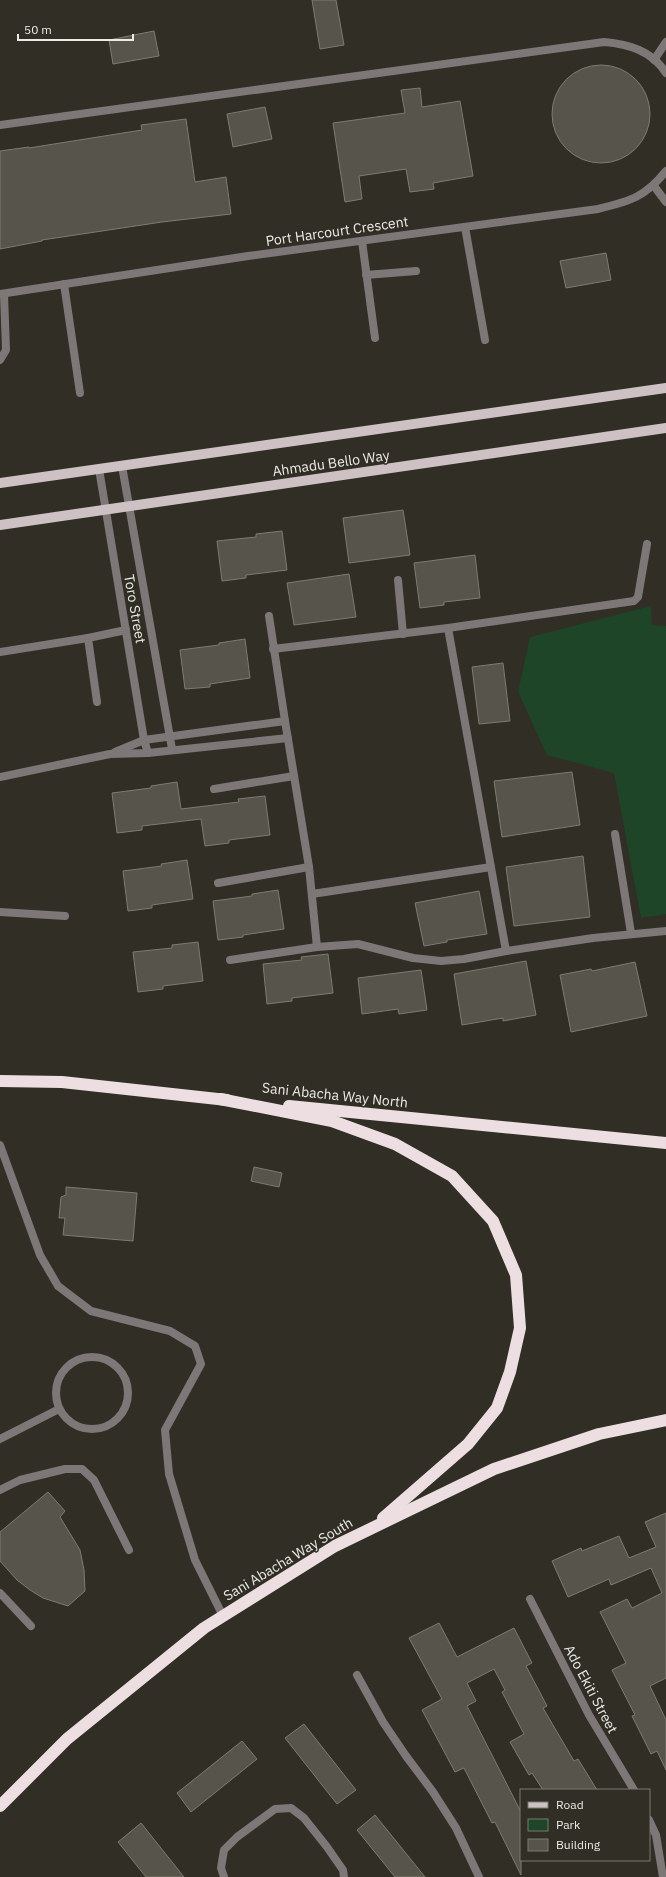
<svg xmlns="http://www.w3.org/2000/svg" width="666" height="1877" viewBox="0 0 666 1877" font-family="'IBM Plex Sans',sans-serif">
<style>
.green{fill:#1f4529}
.building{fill:#56544b;stroke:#7e7b71}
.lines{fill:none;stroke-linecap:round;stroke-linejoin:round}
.lane{stroke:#7d7778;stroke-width:8}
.street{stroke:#7d7778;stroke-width:8}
.primary{stroke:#cdc1c4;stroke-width:10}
.highway{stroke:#eddfe1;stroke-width:12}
.labels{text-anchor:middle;stroke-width:3;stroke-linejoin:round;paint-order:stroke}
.street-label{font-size:14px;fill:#ecebe6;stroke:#302e25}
</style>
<rect width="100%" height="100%" fill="#302e25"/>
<!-- green -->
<polygon class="green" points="651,606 652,625 666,626 666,914 641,918 614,773 547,755 518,692 530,637"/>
<!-- building -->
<g class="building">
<polygon points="312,0 336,0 344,45 320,49"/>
<polygon points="154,31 159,56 113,64 109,40"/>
<circle cx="601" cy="114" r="49"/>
<polygon points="420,88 422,107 460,101 473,176 433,183 434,189 410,192 406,169 359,176 362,199 345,202 333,123 405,113 401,90"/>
<polygon points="265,107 272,139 233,147 227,114"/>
<polygon points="186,119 195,182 226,177 231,214 162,222 42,240 42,241 0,249 0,151 29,147 29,148 142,130 141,125"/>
<polygon points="606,253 611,280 566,288 560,261"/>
<polygon points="403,510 410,555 349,563 343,518"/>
<polygon points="282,531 287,570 246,575 246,578 222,581 217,541 256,537 256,534"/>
<polygon points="475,555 480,598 444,602 444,605 420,608 414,563"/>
<polygon points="349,574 356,617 294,625 287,583"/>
<polygon points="245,639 250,678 210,684 210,687 185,689 180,650 219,645 219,643"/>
<polygon points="503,663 510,721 479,724 472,667"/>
<polygon points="572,772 580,825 502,837 494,781"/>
<polygon points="177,782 181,809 239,802 238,799 265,796 270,835 229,840 229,843 205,846 201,819 142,826 142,830 117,833 112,793 151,788 151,786"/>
<polygon points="583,856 590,917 514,926 506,867"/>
<polygon points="187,860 193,899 152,905 152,908 128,911 123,871 162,866 161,864"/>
<polygon points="278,890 284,929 243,935 243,937 218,940 213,901 252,896 252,894"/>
<polygon points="479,891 487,934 447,940 447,942 424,946 415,903"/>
<polygon points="198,942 203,981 163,986 163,989 138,992 133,952 172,948 172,945"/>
<polygon points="328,954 333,993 292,998 292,1001 267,1004 263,964 302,960 301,957"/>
<polygon points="526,961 536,1015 503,1021 503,1018 462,1025 454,974"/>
<polygon points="635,962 647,1016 571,1032 560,975 591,969 592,971"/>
<polygon points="421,970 427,1010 399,1014 398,1009 362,1014 358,978"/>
<polygon points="254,1167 282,1173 279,1187 251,1181"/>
<polygon points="66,1187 137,1193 133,1241 63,1235 65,1218 59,1218 61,1197 66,1195"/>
<polygon points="48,1492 65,1511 60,1517 80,1550 84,1570 85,1591 68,1606 43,1598 30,1590 17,1580 0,1561 0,1532"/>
<polygon points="666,1513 666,1678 650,1686 666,1720 666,1770 657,1751 651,1754 632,1716 635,1715 612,1670 626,1663 600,1612 627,1599 632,1608 662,1593 651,1568 611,1585 609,1579 568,1597 552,1561 581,1548 582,1551 619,1536 629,1558 656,1547 645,1522"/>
<polygon points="439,1623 457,1657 514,1628 532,1663 526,1666 547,1706 543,1708 574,1761 578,1759 597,1790 543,1790 532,1773 529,1775 510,1742 524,1734 502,1692 505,1690 494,1669 467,1683 476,1701 467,1706 521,1812 521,1875 495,1822 492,1823 464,1768 455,1772 422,1710 442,1699 409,1638"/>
<polygon points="304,1724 356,1790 337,1804 285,1738"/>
<polygon points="242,1741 257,1759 191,1812 177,1793"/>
<polygon points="375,1815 425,1877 395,1877 357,1830"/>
<polygon points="141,1823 184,1877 146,1877 118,1842"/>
</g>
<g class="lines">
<!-- lane -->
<g class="lane">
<polyline points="654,60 666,42"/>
<polyline points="654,186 666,202"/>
<polyline points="465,227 485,340"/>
<polyline points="362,241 375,338"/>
<polyline points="366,275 416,271"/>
<polyline points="64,284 80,393"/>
<polyline points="0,360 6,350 4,294"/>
<polyline points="398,580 403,634"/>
<polyline points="214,789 294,776"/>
<polyline points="615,834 631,933"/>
<polyline points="0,912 65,916"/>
<polyline points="0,1145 40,1255 58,1286 91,1311 170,1331 195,1346 201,1364 165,1430 169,1474 195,1560 223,1616"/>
<circle cx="92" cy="1393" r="36"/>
<polyline points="0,1439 59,1409"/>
<polyline points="0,1490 20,1480 65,1469 82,1469 94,1480 129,1550"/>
<polyline points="0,1593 31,1626"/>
<polyline points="224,1877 221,1868 224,1850 237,1837 275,1809 291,1808 304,1818 327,1847 343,1870 344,1877"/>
</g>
<!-- street -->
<g class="street">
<path d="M 0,125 L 604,42 C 629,44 652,51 666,73"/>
<path d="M 0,294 L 248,256 L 598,209 C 630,201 644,198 666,171"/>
<polyline points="122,466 172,749"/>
<polyline points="99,469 144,740 148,753"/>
<polyline points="269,616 285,721 309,867 317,947"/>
<polyline points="448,628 506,951"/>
<polyline points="88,638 97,702"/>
<polyline points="273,649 448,628 634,601 638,597 647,544"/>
<polyline points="0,652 88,638 126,630"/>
<polyline points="115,752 144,740 285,721"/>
<polyline points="0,777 110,754 148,753 288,738"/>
<polyline points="218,883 309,867"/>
<polyline points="312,894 491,867"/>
<polyline points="230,960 317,947 358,944 413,958 441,961 464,959 506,951 593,938 666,931"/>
<polyline points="530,1599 589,1715 634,1790"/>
<polyline points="357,1675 383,1722 406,1756 433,1792 456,1828 479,1877"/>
<polyline points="649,1820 656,1835 663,1877"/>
</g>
<!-- primary -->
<g class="primary">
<polyline points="0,483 666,388"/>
<polyline points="0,525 666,428"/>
</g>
<!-- highway -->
<g class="highway">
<polyline points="0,1081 62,1082 227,1100"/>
<polyline points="220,1099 332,1121 395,1144 452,1176 493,1221 516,1275 520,1328 510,1372 497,1408 468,1444 383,1518"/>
<polyline points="289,1106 666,1143"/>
<polyline points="0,1806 67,1739 204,1628 335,1546 494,1469 599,1434 666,1420"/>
</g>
</g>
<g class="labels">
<!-- street labels -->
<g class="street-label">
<text transform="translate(337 231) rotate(-8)" y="5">Port Harcourt Crescent</text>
<text transform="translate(331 463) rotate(-8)" y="5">Ahmadu Bello Way</text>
<text transform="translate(135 609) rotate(80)" y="5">Toro Street</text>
<text transform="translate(335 1095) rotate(6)" y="5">Sani Abacha Way North</text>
<text transform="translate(288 1559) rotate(-31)" y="5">Sani Abacha Way South</text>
<text transform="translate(591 1689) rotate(62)" y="5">Ado Ekiti Street</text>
</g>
</g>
<!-- legend -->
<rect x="520" y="1789" width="130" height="72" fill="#302e25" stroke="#7b7a72"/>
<rect x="528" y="1802" width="20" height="6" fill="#cdc1c4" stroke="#7b7a72"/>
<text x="556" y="1809" font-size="12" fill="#ecebe6">Road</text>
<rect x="528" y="1819" width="20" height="12" fill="#1f4529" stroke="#7b7a72"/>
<text x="556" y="1829" font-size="12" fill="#ecebe6">Park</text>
<rect x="528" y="1839" width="20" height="12" fill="#56544b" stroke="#7b7a72"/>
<text x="556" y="1849" font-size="12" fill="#ecebe6">Building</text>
<!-- scale -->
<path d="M18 34v6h115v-6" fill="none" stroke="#ecebe6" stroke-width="2"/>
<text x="24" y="34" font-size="12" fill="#ecebe6" stroke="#302e25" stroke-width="3" paint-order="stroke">50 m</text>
</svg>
